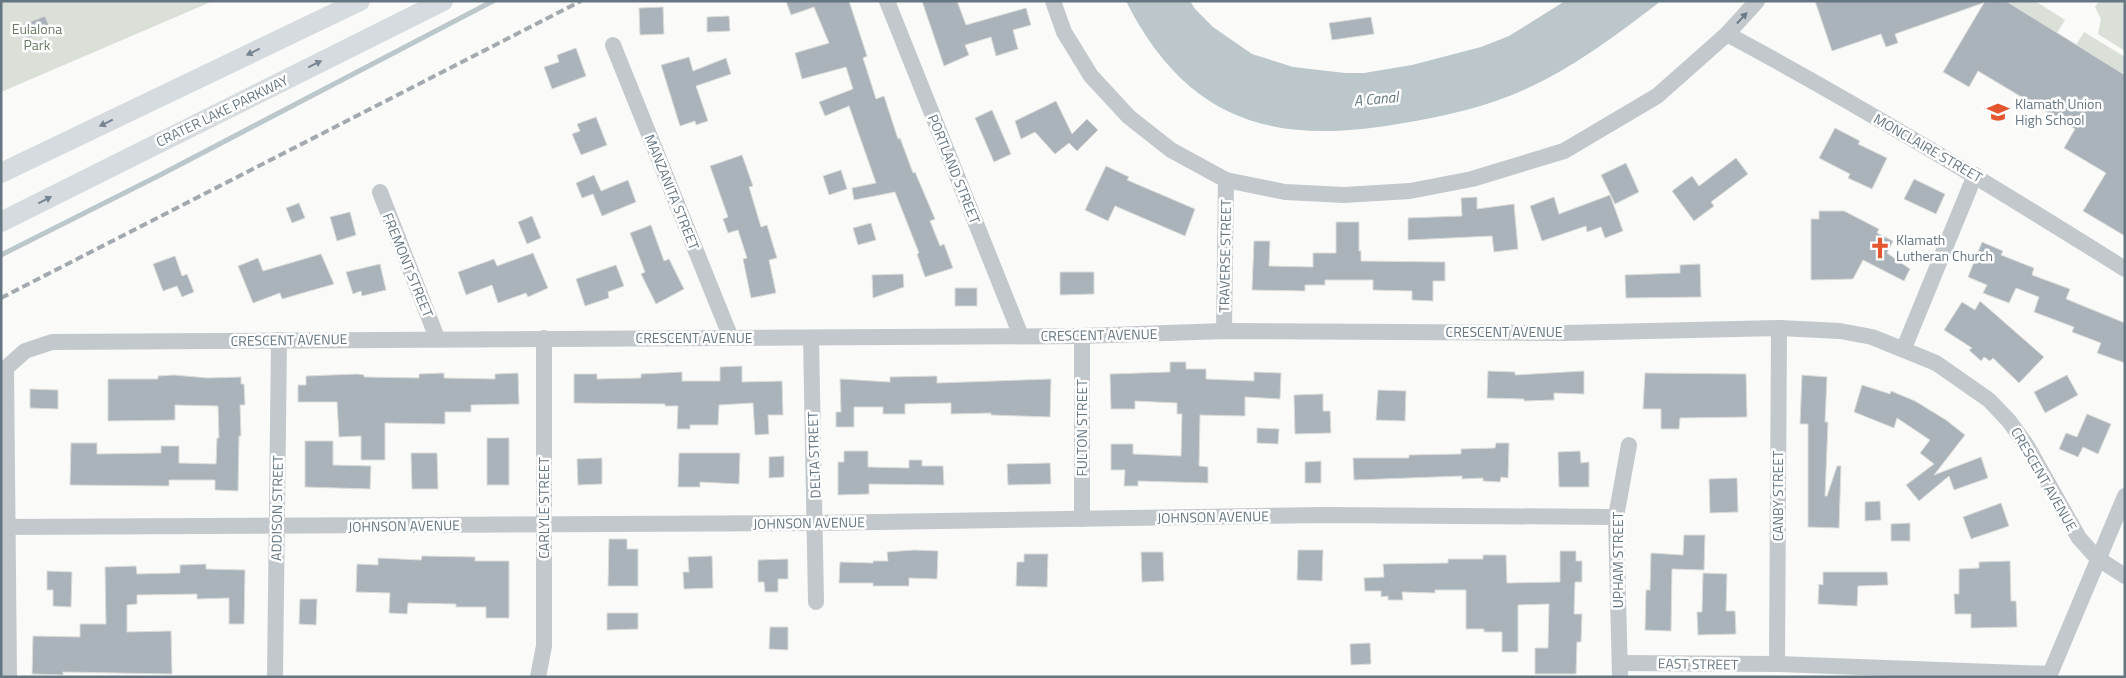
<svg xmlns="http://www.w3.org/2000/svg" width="2126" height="678" viewBox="0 0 2126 678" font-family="'Titillium Web',sans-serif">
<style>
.green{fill:#dadfd7}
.water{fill:#bbc7cb}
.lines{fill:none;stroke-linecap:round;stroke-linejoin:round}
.stream{stroke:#bbc7cb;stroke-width:5}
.building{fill:#aab3b9;stroke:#dcdcda}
.minor{stroke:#c3c8cc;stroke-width:16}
.major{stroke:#d6dbdf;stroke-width:20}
.rail{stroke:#a2aab0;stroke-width:4;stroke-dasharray:8 4;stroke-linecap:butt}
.oneway{fill:#6a7a87}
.oneway2{fill:#768591}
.labels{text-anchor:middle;stroke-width:5;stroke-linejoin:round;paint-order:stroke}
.park-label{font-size:14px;fill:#687a64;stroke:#fff}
.poi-label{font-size:14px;fill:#657683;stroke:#fff;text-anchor:start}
.street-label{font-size:14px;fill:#657683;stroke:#fff}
.water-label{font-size:15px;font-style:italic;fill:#60757c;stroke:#fff}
</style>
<rect width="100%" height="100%" fill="#fafaf8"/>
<!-- green -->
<g class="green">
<polygon points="1,1 213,1 1,92"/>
<polygon points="2006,1 2035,1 2065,20 2057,33"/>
<polygon points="2099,1 2125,1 2125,51 2098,34 2101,19 2095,7"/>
<polygon points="2084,32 2125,57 2125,75 2076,45"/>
</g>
<!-- water -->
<path class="water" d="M 1126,1 L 1190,1 L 1195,9 L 1213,27 L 1252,54 L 1293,67 L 1345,73 L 1364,73 L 1412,65 L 1481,47 L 1509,36 L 1565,1 L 1661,1 C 1619,33 1576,66 1528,88 C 1489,106 1446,116 1404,123 C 1276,146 1188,124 1126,1 Z"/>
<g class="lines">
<!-- stream -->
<polyline class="stream" points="1,255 162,174 493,1"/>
</g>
<!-- building -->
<g class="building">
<polygon points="786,1 849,1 867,56 863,58 876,99 884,96 898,139 900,138 913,173 915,172 935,219 930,221 940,246 944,244 953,268 925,277 917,254 919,253 895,192 854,200 852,188 876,183 849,106 825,116 819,102 853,89 846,67 802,79 795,53 829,43 814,7 791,15"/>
<polygon points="922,1 957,1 966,25 1026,8 1031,25 1013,30 1018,49 996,56 991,37 965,45 969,55 944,66"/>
<polygon points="1815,1 1983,1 1983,3 1895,34 1898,43 1886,47 1881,34 1832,51"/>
<polygon points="1985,1 2006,1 2125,75 2125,236 2083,211 2106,173 2064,148 2075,129 1978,71 1969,87 1943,72"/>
<polygon points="663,7 664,34 640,35 639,8"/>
<polygon points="45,16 51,30 27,39 21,25"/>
<polygon points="729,16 730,31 707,32 707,17"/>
<polygon points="1371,17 1374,34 1332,40 1329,23"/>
<polygon points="576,48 586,76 552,89 544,67 559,62 557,55"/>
<polygon points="689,57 693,71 726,58 731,74 696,86 708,121 696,125 695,121 680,126 661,65"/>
<polygon points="1056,101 1072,134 1087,119 1098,130 1077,151 1069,143 1055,154 1035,132 1021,139 1015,121"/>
<polygon points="992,110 1011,154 994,162 975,118"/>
<polygon points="596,117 607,145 581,155 572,134 580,131 577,124"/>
<polygon points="1835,128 1860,141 1858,144 1887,158 1872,189 1848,178 1850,174 1819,158"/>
<polygon points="742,155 753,186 749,187 761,227 767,225 777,258 769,260 776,293 751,298 743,259 747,258 738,230 728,233 723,219 728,217 710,166"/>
<polygon points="1736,158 1748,174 1711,202 1714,206 1694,221 1672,191 1692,176 1699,186"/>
<polygon points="1626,163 1639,192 1615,204 1601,175"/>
<polygon points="1106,166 1129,177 1127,180 1195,209 1185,236 1115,206 1108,221 1085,210"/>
<polygon points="841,170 847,189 829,195 823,176"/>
<polygon points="594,175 601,191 628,180 636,202 602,216 593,194 582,198 576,183"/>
<polygon points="1914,179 1945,194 1936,214 1904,199"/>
<polygon points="1610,195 1623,231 1605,238 1601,227 1587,232 1586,226 1542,241 1530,206 1554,197 1559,214"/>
<polygon points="1477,197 1477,209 1514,204 1518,249 1494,252 1492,236 1408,240 1408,218 1462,216 1461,198"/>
<polygon points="299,203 305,218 292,223 286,208"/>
<polygon points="1819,211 1844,211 1879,229 1877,233 1893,241 1887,253 1910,269 1904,281 1863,260 1853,279 1811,280 1811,219 1819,219"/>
<polygon points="350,212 356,235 337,241 330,217"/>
<polygon points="532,216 541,238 527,244 518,222"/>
<polygon points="1336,222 1359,222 1359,251 1361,251 1361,261 1445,262 1445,281 1433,281 1433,301 1412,300 1412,291 1373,290 1373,280 1325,280 1325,285 1305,285 1305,291 1252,290 1254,241 1270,241 1269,266 1313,267 1313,253 1336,253"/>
<polygon points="871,223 876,240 858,245 853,228"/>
<polygon points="651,225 664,261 669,259 684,289 656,304 641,274 645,272 630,233"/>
<polygon points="1982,242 2003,251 2001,255 2034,268 2032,275 2070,289 2066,299 2125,323 2125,363 2097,353 2101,343 2072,332 2074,327 2034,312 2039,297 2016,288 2009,303 1983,293 1987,285 1968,277"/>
<polygon points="533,253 548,288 528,297 526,293 498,303 492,285 466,295 458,272 494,259 497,266"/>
<polygon points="321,254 334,284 282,299 280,293 253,303 238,266 258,258 263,271"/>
<polygon points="175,256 182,276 187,274 194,292 182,297 177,286 163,291 153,264"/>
<polygon points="380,264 386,290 362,296 361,291 353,294 346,272"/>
<polygon points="1700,264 1701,297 1626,298 1625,275 1680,273 1680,265"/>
<polygon points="616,265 624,286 608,292 609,298 585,306 576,279"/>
<polygon points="1060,272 1094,272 1094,294 1060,295"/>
<polygon points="903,274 904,287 873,298 872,275"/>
<rect x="955" y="288" width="22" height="18"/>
<polygon points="1980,301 2044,357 2019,383 1993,358 1990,361 1984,357 1981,361 1969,350 1972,348 1944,330 1962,302 1975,310"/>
<polygon points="1170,362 1186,362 1186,369 1206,369 1206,379 1254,381 1254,372 1281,373 1280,399 1245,397 1245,416 1200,415 1199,466 1208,467 1208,483 1138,481 1138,486 1124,486 1125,470 1111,470 1111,444 1133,444 1133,454 1181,456 1182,414 1177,414 1177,403 1135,401 1135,409 1111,409 1110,374 1170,372"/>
<polygon points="742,366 742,382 782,381 783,415 768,415 769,434 755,435 753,403 719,405 718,425 690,425 690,429 677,429 678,406 665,406 665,404 574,403 574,374 597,374 597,379 641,378 641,374 682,372 682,381 720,381 720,367"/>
<polygon points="1488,371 1515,372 1515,375 1584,371 1584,394 1554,393 1554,400 1524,401 1524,399 1487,398"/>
<polygon points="444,373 444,378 495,379 495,374 518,373 519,404 471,405 471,412 445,412 445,424 385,423 385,460 361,460 361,436 339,437 337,402 298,402 298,385 306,385 306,376 357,374 364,375 364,377 419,378 419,374"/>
<polygon points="1645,373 1746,374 1747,417 1680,418 1679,429 1661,429 1661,409 1643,409"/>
<polygon points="174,375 208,378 241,377 241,384 244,384 245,405 240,405 241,436 239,436 238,491 215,490 215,480 169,480 169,486 70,485 71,443 97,443 97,454 161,453 161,446 179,446 179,463 216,464 217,438 219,438 218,406 175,405 175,420 108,421 108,379 158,379 158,376"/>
<polygon points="1802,375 1827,377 1825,422 1828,422 1825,496 1827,496 1837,466 1841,466 1839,528 1808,527 1808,424 1800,424"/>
<polygon points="2067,375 2078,395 2045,413 2034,392"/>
<polygon points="937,376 937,383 1051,379 1050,417 991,415 991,413 951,414 951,403 905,404 905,414 883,414 883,407 854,407 854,427 836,427 836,412 841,412 840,379 890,382 890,377"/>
<polygon points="1862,385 1890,394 1891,391 1915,401 1946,420 1965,435 1934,475 1981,457 1988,478 1954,490 1949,476 1919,501 1906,485 1934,464 1920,453 1930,440 1897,418 1894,428 1854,412"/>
<polygon points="30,389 58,390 58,409 30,408"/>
<polygon points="1378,390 1406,391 1405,421 1376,420"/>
<polygon points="1323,394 1323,411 1330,411 1331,433 1295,434 1294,395"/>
<polygon points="2087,414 2111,424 2098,454 2083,447 2078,457 2059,449 2066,433 2077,437"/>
<polygon points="1257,428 1279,429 1278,444 1257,443"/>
<rect x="487" y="438" width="22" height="47"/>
<polygon points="305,441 333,441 333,465 371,466 370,489 305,487"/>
<polygon points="1496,443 1509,443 1508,478 1501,477 1500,482 1483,481 1483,478 1462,479 1462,476 1354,480 1353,458 1409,458 1409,455 1461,454 1461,449 1495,448"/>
<polygon points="844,451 868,451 868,467 909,468 909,460 922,460 922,466 943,466 944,485 869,484 869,494 838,495 838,462 844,462"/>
<polygon points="1580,451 1581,463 1589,462 1589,487 1559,487 1558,452"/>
<polygon points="411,453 437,453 438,489 412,489"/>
<polygon points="679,453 740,453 739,484 700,482 700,487 678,487"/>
<polygon points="784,456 784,477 769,478 769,457"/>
<polygon points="602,458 602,484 578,485 577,459"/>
<polygon points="1321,461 1321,483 1305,483 1305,462"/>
<polygon points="1050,463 1051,484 1008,485 1007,464"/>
<polygon points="1737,478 1738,512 1710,513 1709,479"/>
<polygon points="1880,501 1881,520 1865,521 1865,502"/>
<polygon points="2001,503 2009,526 1971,539 1963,517"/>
<polygon points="1910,523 1910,541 1891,541 1891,524"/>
<polygon points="1684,535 1705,535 1704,570 1672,569 1671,631 1645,630 1646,590 1650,590 1651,553 1683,555"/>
<polygon points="609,539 627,539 627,549 638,549 638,586 608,586"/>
<polygon points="914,550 938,551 937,579 909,578 909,586 873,586 873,583 839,583 840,562 873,563 873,561 888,561 887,552"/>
<polygon points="1298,550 1323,550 1322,581 1297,580"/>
<polygon points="1560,551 1576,551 1576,561 1582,561 1582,582 1575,582 1574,614 1582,614 1581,642 1577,642 1576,674 1535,674 1535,648 1548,648 1549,604 1518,605 1518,652 1502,652 1502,632 1484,632 1484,629 1466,629 1466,590 1435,590 1435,593 1402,592 1403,600 1388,600 1388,596 1381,597 1381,591 1365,591 1364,578 1384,577 1383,564 1448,563 1448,559 1483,559 1483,555 1506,555 1507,583 1560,582"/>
<polygon points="1141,552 1163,552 1164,581 1142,582"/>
<polygon points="1024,554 1048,554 1047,587 1016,586 1017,562 1024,562"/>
<polygon points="422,556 475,557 475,561 509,561 509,618 486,618 486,607 456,607 456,604 408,603 407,614 389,613 390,593 356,592 357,564 378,565 378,558 421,560"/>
<polygon points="712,556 713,588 684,589 683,572 689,572 688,557"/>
<polygon points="788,559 788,579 778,579 778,592 765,592 764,582 758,582 758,560"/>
<polygon points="2010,561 2011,601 2016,601 2017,627 1971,628 1971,614 1955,614 1954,594 1959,594 1959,569 1979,568 1979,562"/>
<polygon points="206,564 206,569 245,570 244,624 229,624 229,598 197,599 197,594 137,595 137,604 127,605 127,632 171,631 172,674 63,672 63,675 32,674 33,636 80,637 80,624 106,624 105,567 136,566 137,574 180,573 180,565"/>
<polygon points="47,571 72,572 71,607 53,606 53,590 47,590"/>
<polygon points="1823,572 1887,572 1888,585 1858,586 1857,606 1818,604 1819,584 1823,585"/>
<polygon points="1703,573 1727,574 1726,611 1735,611 1736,634 1698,635 1697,612 1702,612"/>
<polygon points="300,599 317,599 316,625 299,624"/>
<polygon points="607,613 638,613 638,629 607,630"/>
<polygon points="770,627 788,627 788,650 769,649"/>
<polygon points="1370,643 1371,664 1351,665 1350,644"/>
</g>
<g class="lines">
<!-- minor -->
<g class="minor">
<polyline points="887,1 1021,336"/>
<polyline points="1053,1 1064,32 1091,76 1129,117 1171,150 1226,180 1285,192 1344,195 1410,191 1472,179 1564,151 1657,96 1727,34 1757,1"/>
<path d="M 1727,34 C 1863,107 1994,187 2125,269"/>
<polyline points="613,45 731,338"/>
<polyline points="380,192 437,338"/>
<polyline points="1224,331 1226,180"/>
<polyline points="811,338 816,602"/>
<polyline points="1904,348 1975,175"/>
<polyline points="1082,519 1082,336"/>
<polyline points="1,527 816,523 1324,515 1616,517"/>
<polyline points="1620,663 1777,664 2050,674 2125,496"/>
<polyline points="1777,664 1779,328"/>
<polyline points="9,677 6,368 25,351 52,342 1082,336 1224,331 1564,333 1779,328 1840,331 1872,337 1936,363 1989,400 2009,421 2027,446 2079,538 2097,558 2125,576"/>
<polyline points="275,677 279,340"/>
<polyline points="538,677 544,646 544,338"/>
<polyline points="1620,677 1616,517 1629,445"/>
</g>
<!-- major -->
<g class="major">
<polyline points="1,173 360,1"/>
<polyline points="1,222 443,1"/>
</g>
<!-- rail -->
<polyline class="rail" points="1,298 581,1"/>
</g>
<!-- one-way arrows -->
<defs><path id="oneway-solid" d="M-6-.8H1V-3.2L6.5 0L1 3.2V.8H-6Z" transform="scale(1.25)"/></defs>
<use class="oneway" href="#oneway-solid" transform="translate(1742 18) rotate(-47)"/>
<g class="oneway2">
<use href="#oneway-solid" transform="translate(253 52) rotate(154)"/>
<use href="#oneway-solid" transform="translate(315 64) rotate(-26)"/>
<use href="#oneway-solid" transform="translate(106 123) rotate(154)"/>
<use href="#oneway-solid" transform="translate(45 200) rotate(-27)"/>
</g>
<!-- icons -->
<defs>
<g id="school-bare" transform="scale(1.725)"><path d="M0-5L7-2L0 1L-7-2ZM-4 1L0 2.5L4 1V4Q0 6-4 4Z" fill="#e4572e" stroke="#fff" stroke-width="2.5" paint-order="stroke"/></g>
<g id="church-bare" transform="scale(1.725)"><path d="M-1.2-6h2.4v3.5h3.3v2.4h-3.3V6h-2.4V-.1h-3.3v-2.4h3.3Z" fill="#e4572e" stroke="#fff" stroke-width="2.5" paint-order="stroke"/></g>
</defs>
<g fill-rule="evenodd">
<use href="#school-bare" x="1998" y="112"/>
<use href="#church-bare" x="1880" y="248"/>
</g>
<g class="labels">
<!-- park labels -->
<g class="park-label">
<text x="37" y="34">Eulalona<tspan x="37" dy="16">Park</tspan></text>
</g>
<!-- poi labels -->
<g class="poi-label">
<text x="2015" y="109">Klamath Union<tspan x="2015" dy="16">High School</tspan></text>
<text x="1896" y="245">Klamath<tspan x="1896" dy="16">Lutheran Church</tspan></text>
</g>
<!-- street labels -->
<g class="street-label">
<text transform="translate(222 111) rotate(-26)" y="5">CRATER LAKE PARKWAY</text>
<text transform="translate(1928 148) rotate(30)" y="5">MONCLAIRE STREET</text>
<text transform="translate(954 169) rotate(68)" y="5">PORTLAND STREET</text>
<text transform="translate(672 192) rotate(68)" y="5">MANZANITA STREET</text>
<text transform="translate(1225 256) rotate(-89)" y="5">TRAVERSE STREET</text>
<text transform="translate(408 265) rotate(68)" y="5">FREMONT STREET</text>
<text x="1504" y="337">CRESCENT AVENUE</text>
<text transform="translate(1099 335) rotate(-1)" y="5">CRESCENT AVENUE</text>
<text x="694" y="343">CRESCENT AVENUE</text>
<text transform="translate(289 340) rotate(-1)" y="5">CRESCENT AVENUE</text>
<text transform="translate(1082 428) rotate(-90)" y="5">FULTON STREET</text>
<text transform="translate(814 455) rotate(-92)" y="5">DELTA STREET</text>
<text transform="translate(2044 479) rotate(60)" y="5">CRESCENT AVENUE</text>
<text transform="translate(1778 496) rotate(-90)" y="5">CANBY STREET</text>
<text transform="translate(277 508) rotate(-89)" y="5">ADDISON STREET</text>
<text transform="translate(544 508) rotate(-90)" y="5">CARLYLE STREET</text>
<text transform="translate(1213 517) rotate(-1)" y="5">JOHNSON AVENUE</text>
<text transform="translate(809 523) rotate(-1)" y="5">JOHNSON AVENUE</text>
<text transform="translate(404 526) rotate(-1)" y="5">JOHNSON AVENUE</text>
<text transform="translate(1618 560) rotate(-90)" y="5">UPHAM STREET</text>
<text transform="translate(1698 664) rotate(1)" y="5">EAST STREET</text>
</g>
<!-- water labels -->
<g class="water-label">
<text transform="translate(1376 99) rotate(-5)" y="5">A Canal</text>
</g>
</g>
<!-- border -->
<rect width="2126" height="678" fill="none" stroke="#657683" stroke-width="5"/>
</svg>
